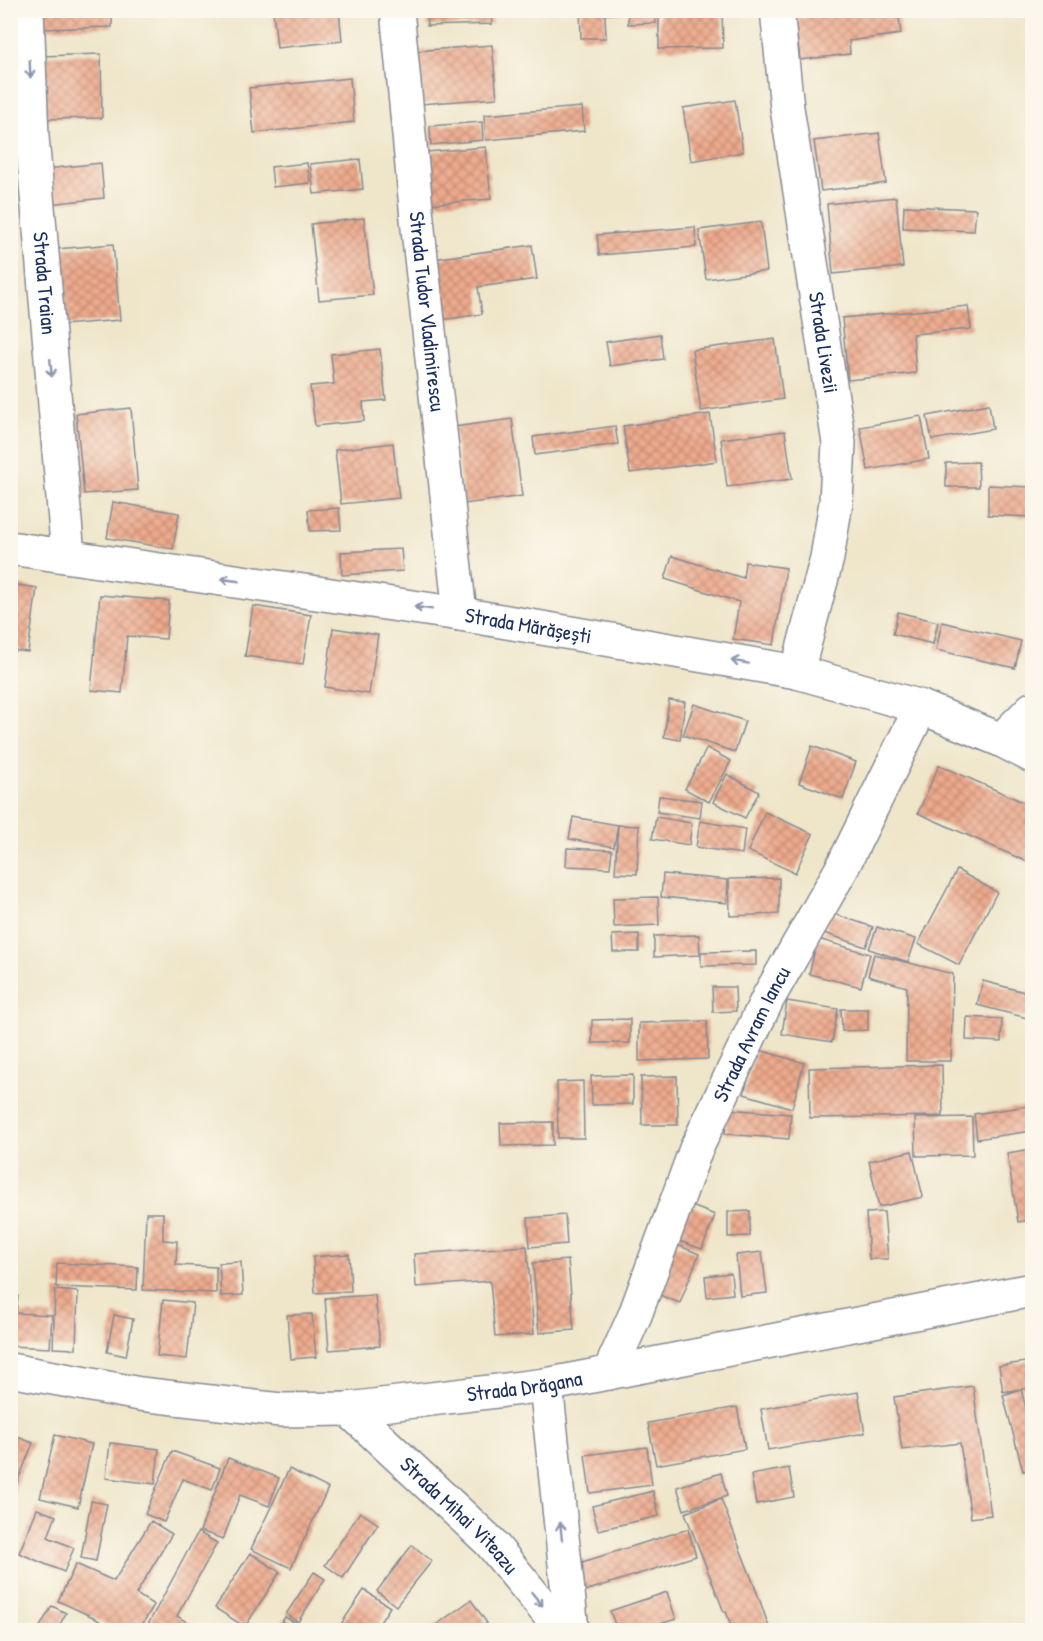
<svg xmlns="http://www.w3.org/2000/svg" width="1043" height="1641" viewBox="0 0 1043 1641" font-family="'Patrick Hand',sans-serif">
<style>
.building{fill:url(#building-cross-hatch)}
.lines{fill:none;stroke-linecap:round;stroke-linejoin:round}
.street-casing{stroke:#858a94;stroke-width:36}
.street{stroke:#fff;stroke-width:33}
.oneway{stroke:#8d97ae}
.labels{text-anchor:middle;stroke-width:6;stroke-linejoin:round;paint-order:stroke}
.street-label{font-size:21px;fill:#1b2f5e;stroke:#fbf7ec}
</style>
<defs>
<pattern id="building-cross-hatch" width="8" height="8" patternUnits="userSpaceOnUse" patternTransform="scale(1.5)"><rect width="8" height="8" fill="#eeaa8c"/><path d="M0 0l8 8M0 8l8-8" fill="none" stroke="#c08b76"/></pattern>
</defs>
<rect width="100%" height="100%" fill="#fbf7ec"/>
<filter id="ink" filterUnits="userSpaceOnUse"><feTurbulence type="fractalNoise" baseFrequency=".0167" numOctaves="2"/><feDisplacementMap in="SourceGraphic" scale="12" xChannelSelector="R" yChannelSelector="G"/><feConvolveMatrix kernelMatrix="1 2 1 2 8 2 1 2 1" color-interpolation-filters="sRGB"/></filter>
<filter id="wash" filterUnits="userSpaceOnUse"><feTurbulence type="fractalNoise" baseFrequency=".008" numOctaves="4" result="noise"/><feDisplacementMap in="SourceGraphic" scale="24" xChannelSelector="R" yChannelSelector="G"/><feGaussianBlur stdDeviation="1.35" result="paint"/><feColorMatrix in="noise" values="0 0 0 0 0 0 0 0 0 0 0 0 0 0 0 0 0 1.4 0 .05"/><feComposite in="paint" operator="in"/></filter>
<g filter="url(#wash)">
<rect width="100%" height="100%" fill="#efe6ca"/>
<g id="blocks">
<!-- building -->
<g class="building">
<polygon points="38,10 112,10 112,27 39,29"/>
<polygon points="273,10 339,10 342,41 277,48"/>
<polygon points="427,10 491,10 492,24 427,26"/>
<polygon points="580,10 624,10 624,13 605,14 606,38 581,38"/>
<polygon points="628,10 655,10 656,23 628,24"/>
<polygon points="659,10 722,10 723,48 659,49"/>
<polygon points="854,10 898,10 901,34 849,41 850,54 800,60 795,18"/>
<polygon points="492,45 497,98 420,104 415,51"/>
<polygon points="101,54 102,118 43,119 42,56"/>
<polygon points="350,78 354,122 254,133 249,88"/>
<polygon points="735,100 743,152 691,161 683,108"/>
<polygon points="582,107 584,131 486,140 484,115"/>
<polygon points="482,122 483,140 431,145 430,126"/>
<polygon points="879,133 886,183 821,191 814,141"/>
<polygon points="486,147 491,199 430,204 426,152"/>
<polygon points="360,159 363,189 314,194 310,164"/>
<polygon points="101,163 104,198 49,204 46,169"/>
<polygon points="307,163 310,183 273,187 271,167"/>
<polygon points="896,197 903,267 833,274 827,204"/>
<polygon points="904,206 976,209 974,231 903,228"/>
<polygon points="364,218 373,295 319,300 311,224"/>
<polygon points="761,222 767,271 706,279 699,230"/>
<polygon points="695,227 696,247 599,255 597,235"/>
<polygon points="113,244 120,320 63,325 57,249"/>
<polygon points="532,245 537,279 478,287 482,314 441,320 433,259"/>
<polygon points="968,306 971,329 913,334 916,373 848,380 842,318"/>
<polygon points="660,334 663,359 610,366 606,342"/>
<polygon points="775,339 783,399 701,411 692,350"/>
<polygon points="380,349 386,400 363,402 364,421 315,426 310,386 334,384 331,354"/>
<rect x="10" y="354" width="3" height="37"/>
<polygon points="989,404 993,429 932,440 927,416"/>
<polygon points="131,408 138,490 84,494 76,414"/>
<polygon points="710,414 717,461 630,473 623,426"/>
<polygon points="921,416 929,459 868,470 860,427"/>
<polygon points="512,419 522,496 464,504 454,427"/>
<polygon points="615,426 618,444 535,455 533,437"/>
<polygon points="785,431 792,479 727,487 721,439"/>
<polygon points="393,443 399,498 341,504 335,450"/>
<polygon points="978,462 979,487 946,487 946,463"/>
<polygon points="988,485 1032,487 1032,517 988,515"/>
<polygon points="113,502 179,513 173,549 107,538"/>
<polygon points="339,508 341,530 310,531 308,510"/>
<polygon points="401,549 403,571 342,575 341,552"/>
<polygon points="672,556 743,578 745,562 786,568 774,645 733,639 739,602 665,579"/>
<polygon points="10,584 37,588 28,652 10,650"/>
<polygon points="100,595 169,601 166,639 127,636 122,693 91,690"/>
<polygon points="253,606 311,615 303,664 245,656"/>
<polygon points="898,612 938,622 933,644 893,634"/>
<polygon points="942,622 1021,641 1015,668 936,650"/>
<polygon points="333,628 378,635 369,694 325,687"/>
<polygon points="669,700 685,702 680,740 664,737"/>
<polygon points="694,704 745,721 735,752 683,735"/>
<polygon points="812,746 856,762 843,799 799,783"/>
<polygon points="707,748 731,761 709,802 685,789"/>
<polygon points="939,765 1032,806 1032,864 918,813"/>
<polygon points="727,774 759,792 745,818 713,802"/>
<polygon points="659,796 702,801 700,818 657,812"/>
<polygon points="765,812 813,834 795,873 748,851"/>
<polygon points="573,817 618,825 614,847 569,839"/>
<polygon points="656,817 692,823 689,845 652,839"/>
<polygon points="700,821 745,829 742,854 696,847"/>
<polygon points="618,825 639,826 637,874 615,873"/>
<polygon points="567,848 612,850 610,868 566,866"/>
<polygon points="957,870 997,892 959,965 918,944"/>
<polygon points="663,874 728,880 727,903 661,897"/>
<polygon points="779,878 779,914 730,916 729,879"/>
<polygon points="658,897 659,925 614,927 613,898"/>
<polygon points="831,913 873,927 866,947 824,933"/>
<polygon points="877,927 916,939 908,962 869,949"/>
<polygon points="639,934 639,952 613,952 612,935"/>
<polygon points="699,935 700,955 654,957 654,936"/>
<polygon points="818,939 870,954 861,987 809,974"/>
<polygon points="756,951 756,965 701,966 701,952"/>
<polygon points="874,954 953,974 951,1061 906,1061 907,987 868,976"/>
<polygon points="983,981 1032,994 1031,1019 977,1005"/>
<polygon points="712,987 735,987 736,1011 713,1012"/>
<polygon points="787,1001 838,1009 832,1042 782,1034"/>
<polygon points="841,1009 868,1009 868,1030 842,1031"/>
<polygon points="967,1017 1002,1019 1001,1042 966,1040"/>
<polygon points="630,1019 630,1043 592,1043 592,1020"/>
<polygon points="707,1021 708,1059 639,1061 639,1023"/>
<polygon points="756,1049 804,1063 792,1108 744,1094"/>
<polygon points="942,1065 943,1116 810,1118 809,1068"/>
<polygon points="633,1075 633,1104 592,1105 591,1076"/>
<polygon points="677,1076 678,1125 642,1125 641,1077"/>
<polygon points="583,1081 584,1138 558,1138 557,1082"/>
<polygon points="1028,1106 1032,1131 977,1139 974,1114"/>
<polygon points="727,1109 791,1114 789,1139 725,1134"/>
<polygon points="972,1117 973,1155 916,1156 915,1118"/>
<polygon points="553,1122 553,1145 501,1146 500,1123"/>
<polygon points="1032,1149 1032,1220 1018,1222 1007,1153"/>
<polygon points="912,1151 923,1197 879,1207 869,1161"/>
<polygon points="684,1203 715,1215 702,1249 671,1238"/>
<polygon points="750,1211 750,1236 728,1237 728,1212"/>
<polygon points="884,1212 888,1259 869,1259 866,1213"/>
<polygon points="146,1213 163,1213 163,1240 177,1241 176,1265 216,1267 216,1293 143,1290"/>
<polygon points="565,1215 567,1244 530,1247 528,1218"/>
<polygon points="668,1241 699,1254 680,1303 649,1291"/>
<polygon points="527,1246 534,1334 495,1337 490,1281 416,1287 414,1254"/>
<polygon points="762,1252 767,1293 740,1296 736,1255"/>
<polygon points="349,1254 351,1291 315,1293 313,1257"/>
<polygon points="568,1260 574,1330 539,1333 533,1263"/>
<polygon points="241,1262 243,1295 221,1296 219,1263"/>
<polygon points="57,1263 138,1267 137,1290 56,1287"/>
<polygon points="731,1273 733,1294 707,1297 705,1276"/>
<polygon points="55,1290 78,1292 76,1349 53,1348"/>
<polygon points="10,1295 18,1296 16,1313 52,1315 50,1348 10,1346"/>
<polygon points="375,1295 380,1346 329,1350 325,1298"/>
<polygon points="163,1300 193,1303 187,1359 157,1356"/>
<polygon points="312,1314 316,1357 291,1359 287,1315"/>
<polygon points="114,1315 133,1319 126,1356 107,1352"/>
<polygon points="1032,1361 1032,1388 1021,1389 1032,1431 1032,1469 1023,1471 1003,1395 1021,1389 1003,1392 999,1366"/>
<polygon points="973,1386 991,1515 971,1518 960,1443 902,1450 894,1397"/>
<polygon points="858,1392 865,1433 768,1450 761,1409"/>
<polygon points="737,1407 745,1449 656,1465 648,1423"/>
<polygon points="10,1434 33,1443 11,1498 10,1498"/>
<polygon points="55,1435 92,1444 78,1507 40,1498"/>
<polygon points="110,1443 159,1449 155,1484 106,1478"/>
<polygon points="647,1447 652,1485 590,1493 585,1455"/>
<polygon points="172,1451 220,1468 212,1490 183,1479 164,1522 145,1514"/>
<polygon points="228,1458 279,1478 269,1506 240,1495 223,1539 200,1531"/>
<polygon points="789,1468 794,1497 756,1504 751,1475"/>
<polygon points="289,1469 328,1488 291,1568 251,1549"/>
<polygon points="721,1473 727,1496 684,1510 677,1487"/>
<polygon points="653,1491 659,1516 598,1530 592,1506"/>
<polygon points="721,1499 759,1598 770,1630 732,1630 726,1611 724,1612 685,1513"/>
<polygon points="91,1501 107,1504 96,1561 81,1558"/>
<polygon points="37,1509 56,1516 48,1537 74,1548 64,1572 19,1553"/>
<polygon points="360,1512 378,1524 343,1578 325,1565"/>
<polygon points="151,1521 172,1534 136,1594 154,1605 139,1630 113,1630 93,1617 58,1601 76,1564 114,1581"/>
<polygon points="688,1529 696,1556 585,1591 576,1564"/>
<polygon points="198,1532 217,1543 177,1616 196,1628 195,1630 145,1630"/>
<polygon points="412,1545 432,1561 396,1606 377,1591"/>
<polygon points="250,1553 280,1572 245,1627 215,1608"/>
<polygon points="314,1572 325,1579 298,1622 286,1614"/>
<polygon points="364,1590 390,1607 375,1630 337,1630"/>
<polygon points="667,1592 676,1619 641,1630 617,1630 610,1611"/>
<polygon points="471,1600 487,1623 478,1630 429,1630"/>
<polygon points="52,1606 66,1613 57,1630 38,1630"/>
<polygon points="285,1617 304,1628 302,1630 277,1630"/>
</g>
</g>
</g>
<g filter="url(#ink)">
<use href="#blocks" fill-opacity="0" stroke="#858a94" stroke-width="1.5"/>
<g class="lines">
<!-- street casing -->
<g class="street-casing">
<g id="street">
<path id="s1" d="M 27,10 L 32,137 L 68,556"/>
<path id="s2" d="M 397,10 L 419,239 L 460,614"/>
<path id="s3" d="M 777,10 L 787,108 L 839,443 L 836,502 L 827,558 L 797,672"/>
<path id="s4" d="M 10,548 L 460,614 L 797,672 L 921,707 L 1001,740 L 1032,756"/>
<polyline points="1001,740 1032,709"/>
<path id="s5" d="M 10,1370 L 140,1394 L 281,1410 L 348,1409 L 546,1385 L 1032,1290"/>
<path id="s6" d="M 609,1373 L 635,1315 L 696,1149 L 768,998 L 841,870 L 921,707"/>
<polyline points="546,1385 572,1630"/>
<path id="s7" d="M 348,1409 L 490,1542 L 562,1630"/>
</g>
</g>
<!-- street -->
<use href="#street" class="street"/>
</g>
<!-- one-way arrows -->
<defs><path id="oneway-shaft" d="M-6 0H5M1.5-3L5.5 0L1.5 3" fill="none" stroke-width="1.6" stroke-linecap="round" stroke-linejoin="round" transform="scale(1.5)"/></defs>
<g class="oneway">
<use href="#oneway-shaft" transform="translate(30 69) rotate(88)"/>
<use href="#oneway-shaft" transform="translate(51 368) rotate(85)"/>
<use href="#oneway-shaft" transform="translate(230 580) rotate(-172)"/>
<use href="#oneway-shaft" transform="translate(423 608) rotate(-172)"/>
<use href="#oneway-shaft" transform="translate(740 662) rotate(-170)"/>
<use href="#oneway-shaft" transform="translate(561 1531) rotate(-96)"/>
<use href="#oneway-shaft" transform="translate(537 1599) rotate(51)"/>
</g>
</g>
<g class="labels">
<!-- street labels -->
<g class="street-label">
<text dy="7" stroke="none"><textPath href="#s1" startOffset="274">Strada Traian</textPath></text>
<text dy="7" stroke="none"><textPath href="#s2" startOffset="303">Strada Tudor Vladimirescu</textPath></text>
<text dy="7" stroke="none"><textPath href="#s3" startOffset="336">Strada Livezii</textPath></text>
<text dy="7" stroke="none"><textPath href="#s4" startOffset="524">Strada Mărășești</textPath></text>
<text dy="7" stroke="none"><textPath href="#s6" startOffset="368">Strada Avram Iancu</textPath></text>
<text dy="7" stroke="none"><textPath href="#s5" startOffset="519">Strada Drăgana</textPath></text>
<text dy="7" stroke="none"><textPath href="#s7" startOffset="154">Strada Mihai Viteazu</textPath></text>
</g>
</g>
<!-- margin -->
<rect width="1043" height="1641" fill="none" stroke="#fbf7ec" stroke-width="36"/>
</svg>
